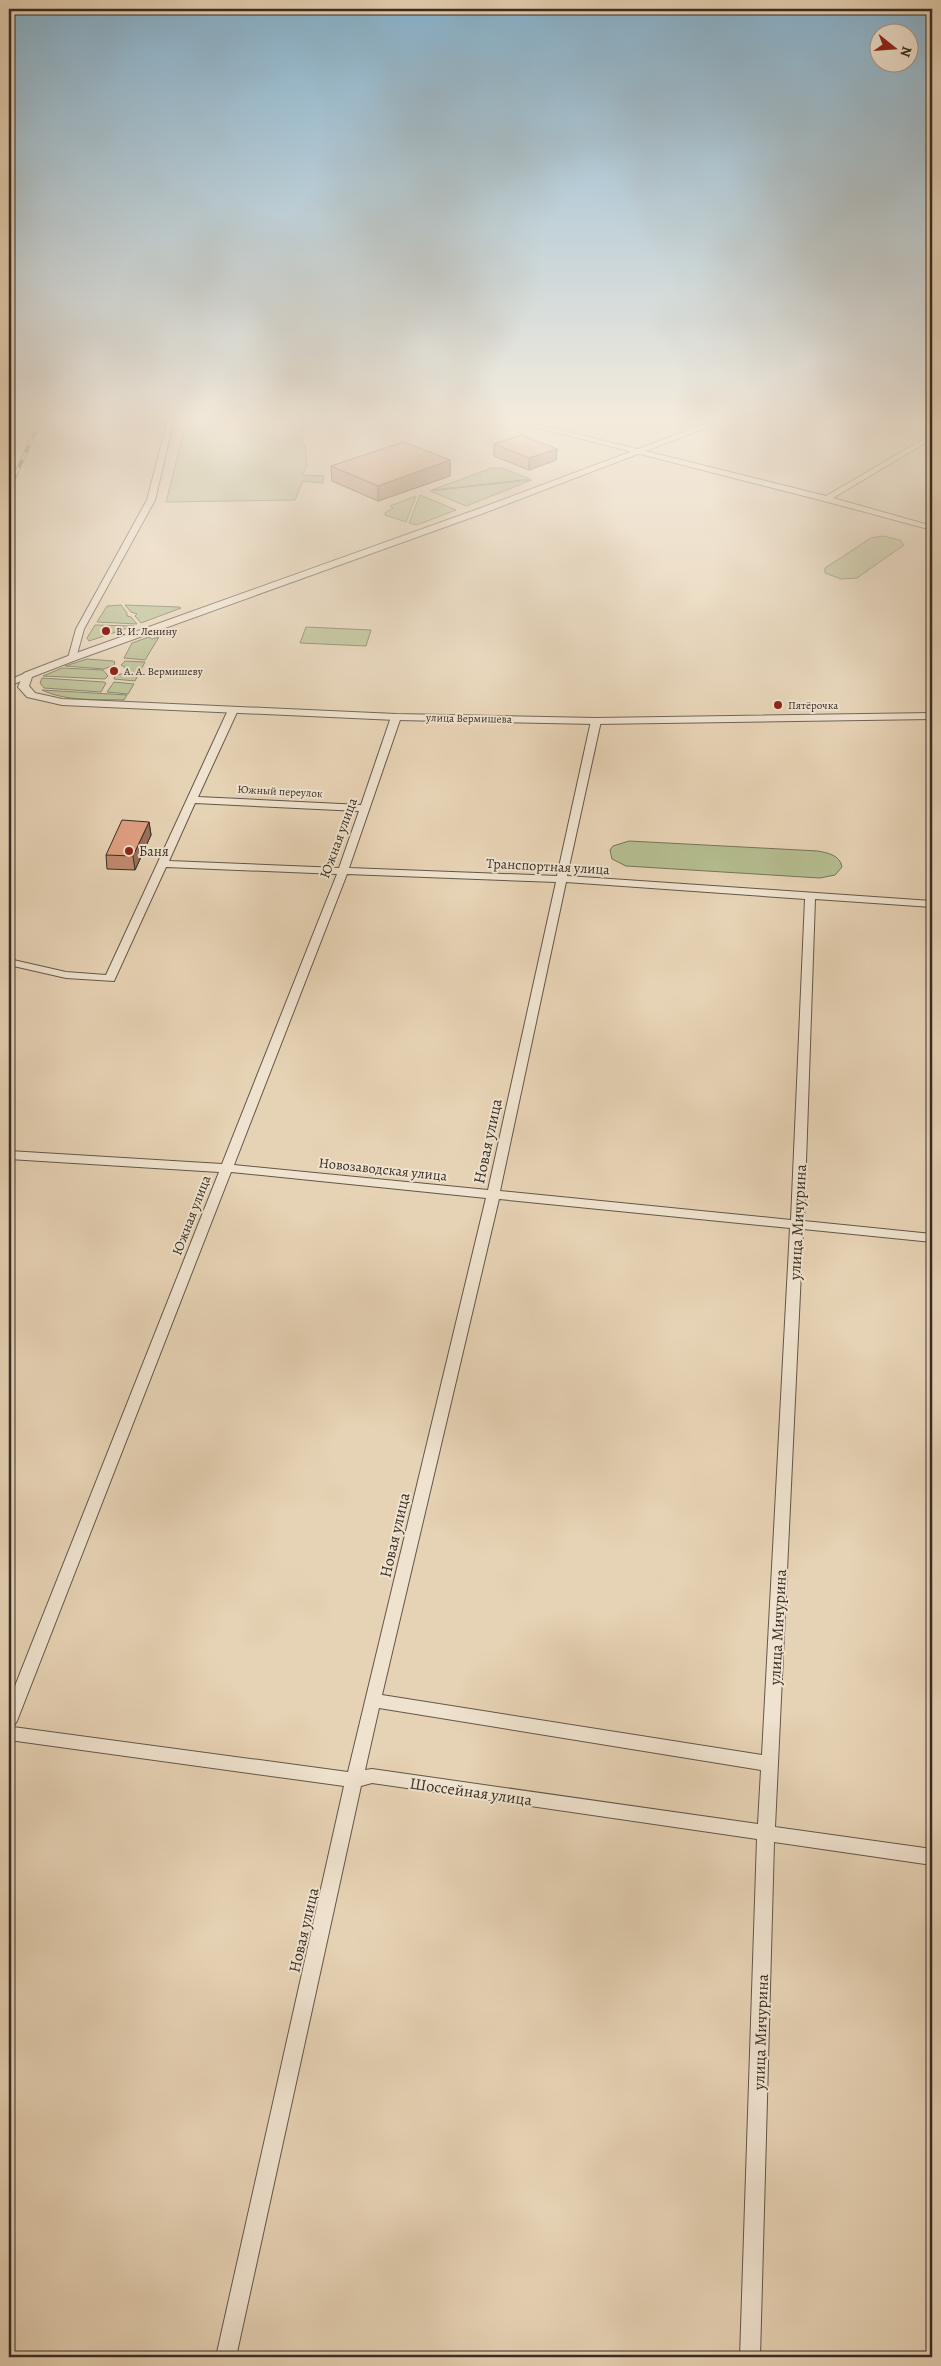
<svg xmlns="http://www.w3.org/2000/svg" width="941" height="2366" viewBox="0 0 941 2366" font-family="Alegreya,serif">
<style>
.green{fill:#b4bc8e;stroke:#76745a}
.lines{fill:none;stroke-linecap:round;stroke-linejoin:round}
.minor-casing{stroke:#645649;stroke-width:2}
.tertiary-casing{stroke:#645649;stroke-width:2}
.minor{fill:#efe2ce;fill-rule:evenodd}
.tertiary{fill:#efe2ce;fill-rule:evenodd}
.rail-casing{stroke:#382d25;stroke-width:4}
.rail{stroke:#efe2ce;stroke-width:2.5;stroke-dasharray:8;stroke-linecap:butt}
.wall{fill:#c0896f;stroke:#382d25}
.shaded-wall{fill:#9c6f5a;stroke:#382d25}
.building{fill:#df9f81;stroke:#382d25}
.poi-dot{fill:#8f2418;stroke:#efe2ce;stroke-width:2}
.labels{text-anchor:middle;stroke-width:4;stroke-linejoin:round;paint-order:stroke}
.far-poi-label{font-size:11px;fill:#382d25;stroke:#efe2ce;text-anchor:start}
.far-street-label{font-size:11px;fill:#382d25;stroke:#efe2ce}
.street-label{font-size:14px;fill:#382d25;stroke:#efe2ce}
.poi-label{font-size:14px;fill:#382d25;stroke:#efe2ce;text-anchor:start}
.near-street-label{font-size:16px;fill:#382d25;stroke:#efe2ce}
</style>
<rect width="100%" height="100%" fill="#e6d2b4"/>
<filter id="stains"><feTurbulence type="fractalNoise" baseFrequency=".004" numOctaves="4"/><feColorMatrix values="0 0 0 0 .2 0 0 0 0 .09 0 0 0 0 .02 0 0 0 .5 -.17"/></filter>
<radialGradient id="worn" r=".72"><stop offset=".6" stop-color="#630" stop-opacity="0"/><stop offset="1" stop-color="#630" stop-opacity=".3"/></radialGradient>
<!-- green -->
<g class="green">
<polygon points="187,419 305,419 302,443 305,444 307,466 302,475 324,476 323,483 303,481 295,500 166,502"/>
<polygon points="492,468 502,468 530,479 432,490"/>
<polygon points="532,480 466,506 430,491"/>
<polygon points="420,495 456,510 417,525 409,523"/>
<polygon points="416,496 406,522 385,515 385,513 393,508 390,506"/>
<polygon points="883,536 900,540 904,545 857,578 841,579 825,573 825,568 871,538"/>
<polygon points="121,605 127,613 127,616 131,617 137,624 97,622 107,606"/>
<polygon points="125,605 179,607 181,608 141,623 135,616 137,614 131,612"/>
<polygon points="95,625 134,626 89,641 87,638"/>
<polygon points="306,627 371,630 366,646 300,643"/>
<polygon points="149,637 152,639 159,637 145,660 124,658 132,643"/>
<polygon points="87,659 113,661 115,662 114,665 104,669 65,666"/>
<polygon points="125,661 145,662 135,681 114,679 115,676 124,673 126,668 121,665"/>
<polygon points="62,668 103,670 108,676 105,679 43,676"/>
<polygon points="42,678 104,682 106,683 101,692 44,688 40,683"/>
<polygon points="114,682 134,684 128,694 107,692"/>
<path d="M 42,690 L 127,695 L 124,700 C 98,699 67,702 42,690 Z"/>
<path d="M 629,841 L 818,851 C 828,853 840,855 842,867 L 835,875 L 820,878 L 626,866 L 612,859 L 610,850 L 613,846 Z"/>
</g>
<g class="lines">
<!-- minor casing -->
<g class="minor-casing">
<g id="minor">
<polygon points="168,419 174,419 155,500 84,629 76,658 69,660 68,658 76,629 147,500"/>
<polygon points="520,419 533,420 536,424 826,496 932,434 932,439 833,498 932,526 932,530 824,501 531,426 528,422"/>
<polygon points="28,672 31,673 31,677 9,686 9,680"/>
<path d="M 233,707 L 238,710 L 198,797 L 361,805 L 391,717 L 399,715 L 401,717 L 349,868 L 557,876 L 591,721 L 596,718 L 601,721 L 567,876 L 932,901 L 932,907 L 815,899 L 804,1221 L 932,1234 L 932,1242 L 803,1229 L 775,1827 L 932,1849 L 932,1865 L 774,1842 L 760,2357 L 740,2357 L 757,1839 L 372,1783 L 361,1786 L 236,2357 L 216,2357 L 344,1786 L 9,1740 L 9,1701 L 219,1172 L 9,1159 L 9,1151 L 222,1164 L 337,874 L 166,867 L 114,981 L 66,978 L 9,965 L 9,959 L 66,972 L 106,975 L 228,710 ZM 195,803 L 359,811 L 339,868 L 169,861 ZM 347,874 L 556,882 L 488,1190 L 234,1165 ZM 566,882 L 805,899 L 791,1220 L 500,1191 ZM 231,1172 L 486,1198 L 348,1772 L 13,1727 L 17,1721 ZM 499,1199 L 790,1228 L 762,1755 L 382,1695 ZM 379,1708 L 761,1770 L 758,1824 L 372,1769 L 365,1770 Z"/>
</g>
</g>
<!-- tertiary casing -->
<g class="tertiary-casing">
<polygon id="tertiary" points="718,419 729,419 484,513 76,660 32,677 29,686 35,693 62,699 396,714 596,718 932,713 932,719 596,724 396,720 62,705 27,697 18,687 24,673 68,656 478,509"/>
</g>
<!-- minor -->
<use href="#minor" class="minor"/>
<!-- tertiary -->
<use href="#tertiary" class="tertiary"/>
<!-- rail casing -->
<g class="rail-casing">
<polyline id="rail" points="9,489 41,419"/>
</g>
<!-- rail -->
<use href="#rail" class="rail"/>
</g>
<!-- wall -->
<g class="wall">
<polygon points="494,444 557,449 556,460 529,470 494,456"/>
<polygon points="450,460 450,476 378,501 332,481 331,466"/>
<polygon points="149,822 151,835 135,870 107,869 106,855"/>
</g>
<!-- shaded-wall -->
<g class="shaded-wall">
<polygon points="557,449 556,460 529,470 529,458"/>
<polygon points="450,460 450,476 378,501 378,486"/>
<polygon points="149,822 151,835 135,870 133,856"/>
</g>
<!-- building -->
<g class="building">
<polygon points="521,435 557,449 529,458 494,444"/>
<polygon points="403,442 450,460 378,486 331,466"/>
<polygon points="122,820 149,822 133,856 106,855"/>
</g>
<!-- sky -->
<linearGradient id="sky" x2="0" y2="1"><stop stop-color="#87b5d2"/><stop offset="0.56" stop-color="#f4ebdd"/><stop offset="1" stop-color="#f4ebdd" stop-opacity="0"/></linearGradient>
<rect width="941" height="750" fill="url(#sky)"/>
<!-- markers -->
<g class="poi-dot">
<circle cx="106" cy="631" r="5"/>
<circle cx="114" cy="671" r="5"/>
<circle cx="778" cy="705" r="5"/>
<circle cx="129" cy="851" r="5"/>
</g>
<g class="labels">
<!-- far-poi labels -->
<g class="far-poi-label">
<text x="116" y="635">В. И. Ленину</text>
<text x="124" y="675">А. А. Вермишеву</text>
<text x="788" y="709">Пятёрочка</text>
</g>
<!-- far-street labels -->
<g class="far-street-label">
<text transform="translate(469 718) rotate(1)" y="4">улица Вермишева</text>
<text transform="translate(280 791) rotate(3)" y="4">Южный переулок</text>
</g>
<!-- street labels -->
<g class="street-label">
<text transform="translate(338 838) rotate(-70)" y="5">Южная улица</text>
<text transform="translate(548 866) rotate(3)" y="5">Транспортная улица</text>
<text transform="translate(383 1169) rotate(6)" y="5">Новозаводская улица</text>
<text transform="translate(191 1215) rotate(-69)" y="5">Южная улица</text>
</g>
<!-- poi labels -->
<g class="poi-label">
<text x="139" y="856">Баня</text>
</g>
<!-- near-street labels -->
<g class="near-street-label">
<text transform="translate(487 1141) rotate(-78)" y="6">Новая улица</text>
<text transform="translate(797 1222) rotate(-87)" y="6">улица Мичурина</text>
<text transform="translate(394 1535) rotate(-77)" y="6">Новая улица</text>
<text transform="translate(777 1627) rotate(-87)" y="6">улица Мичурина</text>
<text transform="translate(471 1791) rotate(8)" y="6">Шоссейная улица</text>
<text transform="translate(303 1930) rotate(-77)" y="6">Новая улица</text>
<text transform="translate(760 2032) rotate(-88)" y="6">улица Мичурина</text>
</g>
</g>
<!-- margin -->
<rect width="941" height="2366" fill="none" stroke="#e6d2b4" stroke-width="30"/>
<rect x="10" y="10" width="921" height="2346" fill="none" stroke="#382d25" stroke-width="2.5"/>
<rect x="15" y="15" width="911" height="2336" fill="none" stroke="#382d25"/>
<!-- north arrow -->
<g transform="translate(894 48) rotate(107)"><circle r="24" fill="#efe2ce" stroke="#a69a8a"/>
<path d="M0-4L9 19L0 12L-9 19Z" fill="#8f2418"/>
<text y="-8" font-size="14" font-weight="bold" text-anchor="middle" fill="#382d25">N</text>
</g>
<rect width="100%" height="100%" filter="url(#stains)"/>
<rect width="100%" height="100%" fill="url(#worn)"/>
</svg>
